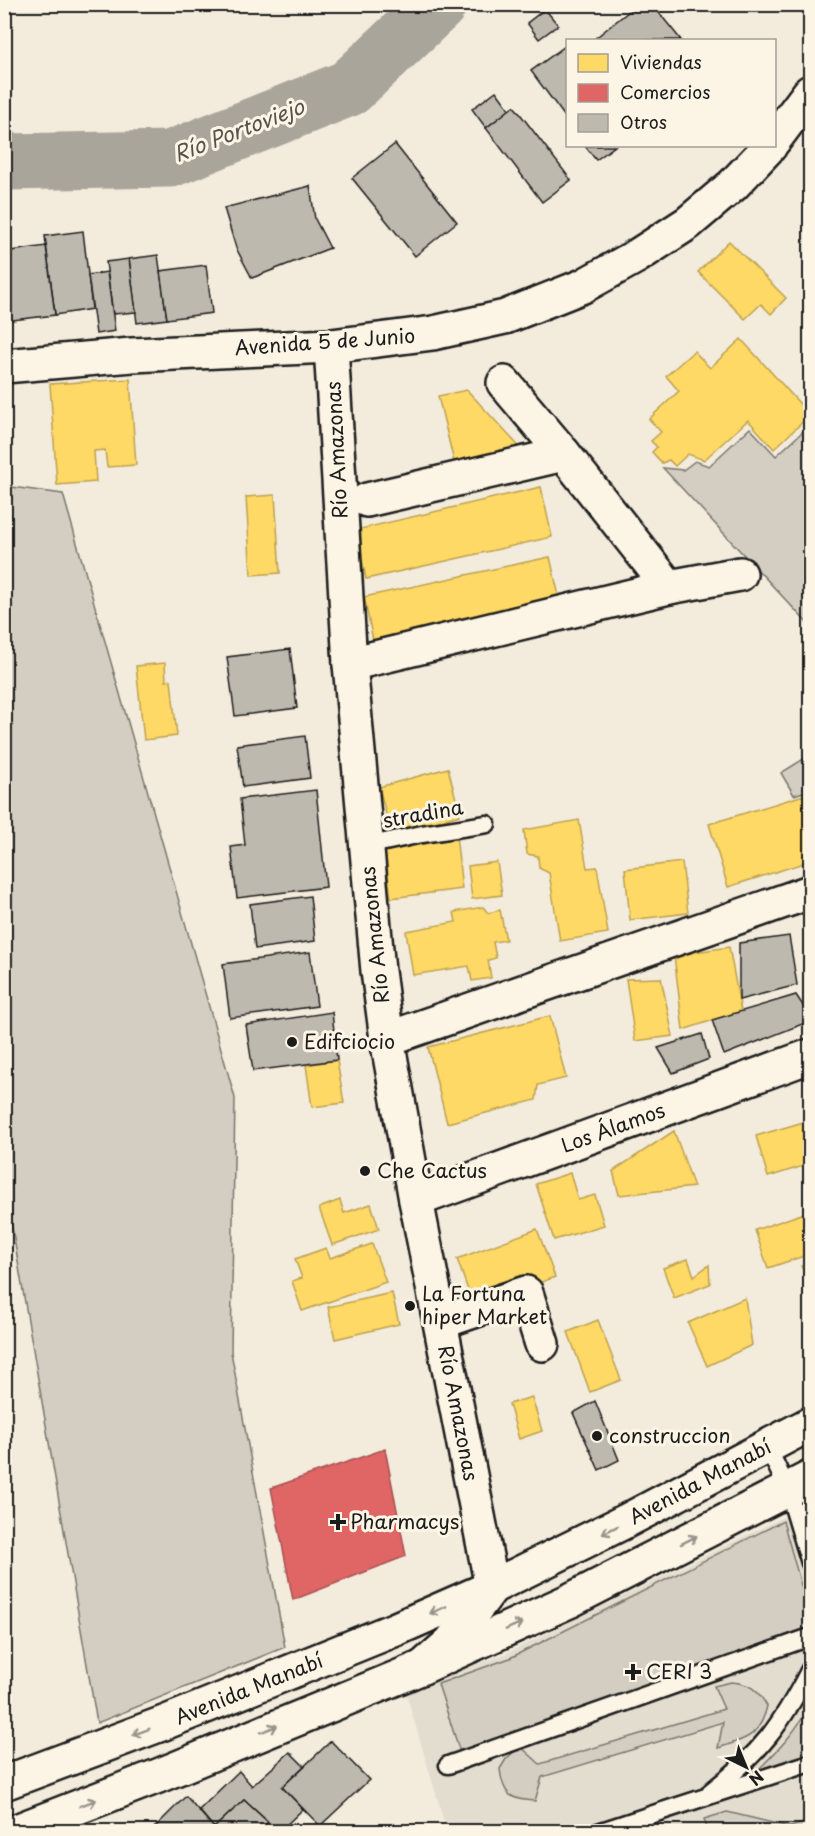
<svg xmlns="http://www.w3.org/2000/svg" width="815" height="1836" viewBox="0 0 815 1836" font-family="'Playpen Sans',sans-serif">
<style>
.built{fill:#e3ddcf}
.green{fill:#d3cec1;stroke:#78756e;stroke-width:1.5}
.homes{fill:#ffd966;stroke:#bba050;stroke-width:1.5}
.shops{fill:#e06666;stroke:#a55050;stroke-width:1.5}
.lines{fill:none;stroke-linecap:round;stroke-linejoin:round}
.river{stroke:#aaa59b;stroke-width:57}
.building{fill:#beb9ae;stroke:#1c1c1c;stroke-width:1.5}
.lane-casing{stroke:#1c1c1c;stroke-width:21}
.street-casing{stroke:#1c1c1c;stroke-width:38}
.secondary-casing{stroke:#1c1c1c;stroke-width:38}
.lane{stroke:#fcf5e5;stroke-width:16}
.street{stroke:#fcf5e5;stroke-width:33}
.secondary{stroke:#fcf5e5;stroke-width:33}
.oneway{stroke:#97938b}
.poi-dot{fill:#1c1c1c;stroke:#fcf5e5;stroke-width:2}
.labels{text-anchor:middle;stroke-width:6;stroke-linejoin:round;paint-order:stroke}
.street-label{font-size:20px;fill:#1c1c1c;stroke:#fcf5e5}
.poi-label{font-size:20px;fill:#1c1c1c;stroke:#fcf5e5;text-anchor:start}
.water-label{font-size:21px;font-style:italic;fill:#55534f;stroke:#fcf5e5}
</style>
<rect width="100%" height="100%" fill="#f3ecdd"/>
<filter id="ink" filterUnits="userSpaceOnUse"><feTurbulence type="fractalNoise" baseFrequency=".0167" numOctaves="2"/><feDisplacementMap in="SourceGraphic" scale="12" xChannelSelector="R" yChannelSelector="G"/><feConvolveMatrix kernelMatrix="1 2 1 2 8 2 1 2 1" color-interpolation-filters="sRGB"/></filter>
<g filter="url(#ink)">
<!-- built -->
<polygon class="built" points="810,1504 810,1831 547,1832 544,1826 527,1831 447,1831 405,1690 505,1654"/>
<!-- green -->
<g class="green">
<polygon points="810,425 810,626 663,468 683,470 695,461 709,466 750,428 776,456"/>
<polygon points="4,486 63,494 235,1098 231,1352 285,1647 97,1723 5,1186"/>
<polygon points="810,755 810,790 794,795 781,773"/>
<polygon points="783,1521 810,1617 810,1627 460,1752 438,1684 510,1658"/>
<path d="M 731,1682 C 750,1683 758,1690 767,1706 C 760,1737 746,1739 718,1748 L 723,1722 L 542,1777 L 535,1801 C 510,1800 503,1795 500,1769 L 506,1759 L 520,1746 L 540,1764 L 724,1709 L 714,1686 Z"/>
<path d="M 810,1704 L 810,1753 L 758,1770 C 778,1750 798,1730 810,1704 Z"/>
<polygon points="727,1812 790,1827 810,1821 810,1831 708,1831 704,1819"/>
</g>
<!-- homes -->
<g class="homes">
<polygon points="729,241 786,298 771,314 761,304 745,319 698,272"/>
<polygon points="741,339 810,415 774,449 748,420 704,460 688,454 675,466 669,460 662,463 652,452 657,447 651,441 661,432 649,419 679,391 666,376 694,351 710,368"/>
<polygon points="130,379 136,465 107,467 105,450 94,451 96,482 57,485 50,384"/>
<polygon points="467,390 526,454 456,470 438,396"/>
<polygon points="541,487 552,537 366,579 356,530"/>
<polygon points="275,495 280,573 251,575 246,497"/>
<polygon points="550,557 561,605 374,645 364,597"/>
<polygon points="165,663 166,681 171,680 177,736 144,740 136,666"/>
<polygon points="448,768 460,815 391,834 379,787"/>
<polygon points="804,795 810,814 810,861 728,887 709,824"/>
<polygon points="579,820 587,868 597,867 608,933 560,941 549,873 539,868 538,856 527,854 524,830"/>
<polygon points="456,835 462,889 391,898 385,850 400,848 404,842"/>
<polygon points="497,862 502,895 472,899 468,866"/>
<polygon points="682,862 688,913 630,920 625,869"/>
<polygon points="483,907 488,913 500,910 506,940 493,942 496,958 488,960 491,978 472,981 469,966 413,975 406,931 456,922 454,912"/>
<polygon points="729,947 741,1011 683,1030 674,955"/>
<polygon points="661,978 673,1036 635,1041 626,979"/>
<polygon points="550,1016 566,1078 538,1085 536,1100 447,1123 428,1047"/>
<polygon points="337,1060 344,1103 312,1107 306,1065"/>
<polygon points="810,1120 810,1164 768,1177 756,1136"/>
<polygon points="674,1131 694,1187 619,1195 613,1171"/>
<polygon points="570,1173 578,1200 595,1195 604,1225 554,1240 536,1184"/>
<polygon points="340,1200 344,1213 371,1204 379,1229 332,1245 319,1208"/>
<polygon points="810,1211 810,1254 768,1268 755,1230"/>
<polygon points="537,1229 555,1277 474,1307 457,1259"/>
<polygon points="372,1244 386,1282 302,1311 292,1281 302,1278 295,1259 326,1248 330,1258"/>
<polygon points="688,1259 694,1276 709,1265 710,1284 674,1298 663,1268"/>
<polygon points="810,1263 810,1285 801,1266"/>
<polygon points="392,1293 399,1324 335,1339 328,1307"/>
<polygon points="745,1298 752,1345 707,1366 688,1323"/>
<polygon points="598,1320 621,1380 590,1392 568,1332"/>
<polygon points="532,1397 542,1431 519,1439 509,1404"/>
</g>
<!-- shops -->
<polygon class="shops" points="385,1449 406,1556 293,1600 271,1488"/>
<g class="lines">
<!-- river -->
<polyline class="river" points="4,162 170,159 349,88 438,4"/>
</g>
<!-- building -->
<g class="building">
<polygon points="638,4 652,4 681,40 593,40"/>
<polygon points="545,9 558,25 539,39 527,23"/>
<polygon points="568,44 568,121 531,71"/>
<polygon points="496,91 510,110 486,128 472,109"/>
<polygon points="514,106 571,180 542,202 486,128"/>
<polygon points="395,144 457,222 415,256 352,178"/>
<polygon points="585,146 615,146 596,160"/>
<polygon points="310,186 315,219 330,248 252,278 236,248 224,208"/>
<polygon points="83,231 92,309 55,315 45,236"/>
<polygon points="46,246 55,315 4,321 4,252"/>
<polygon points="158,255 167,319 137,323 129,259"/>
<polygon points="129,259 136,312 113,314 106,262"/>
<polygon points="206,265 212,313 167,319 160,271"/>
<polygon points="107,272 115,331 96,334 88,275"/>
<polygon points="290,649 297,708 235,716 227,657"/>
<polygon points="305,736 310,778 243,787 237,745"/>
<polygon points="316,790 326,887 237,898 231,847 245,845 240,799"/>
<polygon points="310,896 315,941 255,949 250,904"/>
<polygon points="789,936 797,985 739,1000 739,943"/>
<polygon points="310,952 317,1006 230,1018 223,964"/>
<polygon points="796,995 810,1016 810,1021 724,1055 712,1020"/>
<polygon points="332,1012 337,1060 253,1071 246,1025"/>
<polygon points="702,1034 709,1059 673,1073 658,1048"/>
<polygon points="595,1401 619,1460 599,1470 573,1413"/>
<polygon points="331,1741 369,1780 320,1826 282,1787"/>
<polygon points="290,1752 304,1766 282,1787 303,1809 279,1832 258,1832 268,1822 244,1800 214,1828 199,1810 239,1771 252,1786"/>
<polygon points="186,1796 214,1828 244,1800 268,1822 258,1832 151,1831"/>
</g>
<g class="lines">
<!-- lane casing -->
<g class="lane-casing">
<g id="lane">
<polyline points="366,846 422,834 487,824"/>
<polyline points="767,1446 788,1490 810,1563"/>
<polyline points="448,1765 810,1637"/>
<path d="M 711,1791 C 761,1753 782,1724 810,1669"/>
<polyline points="598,1832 810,1763"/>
</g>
</g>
<!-- street casing -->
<g class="street-casing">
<g id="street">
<polyline points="331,346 350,664 378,971 387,1039 416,1200 492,1587 451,1642 425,1665"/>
<polyline points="504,383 564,454 669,587"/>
<polyline points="367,500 564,454"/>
<polyline points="350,664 669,587 740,574"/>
<polyline points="387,1039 810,892"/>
<polyline points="416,1200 810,1056"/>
<polyline points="441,1322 526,1293 542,1344"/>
</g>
</g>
<!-- secondary casing -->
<g class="secondary-casing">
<g id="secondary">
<polyline points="774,140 810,92"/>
<polyline points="4,366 132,355 331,346 433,333 505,317 583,286 637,256 688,223 733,185 770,146"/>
<polyline points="4,1783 164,1723 396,1629 492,1587 626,1521 810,1424"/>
<polyline points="14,1832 158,1776 423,1667 569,1601 810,1478"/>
</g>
</g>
<!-- lane -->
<use href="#lane" class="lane"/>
<!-- street -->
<use href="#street" class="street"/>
<!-- secondary -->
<use href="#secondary" class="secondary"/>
</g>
<!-- one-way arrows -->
<defs><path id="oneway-shaft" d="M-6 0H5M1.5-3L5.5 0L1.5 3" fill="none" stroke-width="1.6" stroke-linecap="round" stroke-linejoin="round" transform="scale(1.5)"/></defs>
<g class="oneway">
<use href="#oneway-shaft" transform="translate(610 1530) rotate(153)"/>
<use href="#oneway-shaft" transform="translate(689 1540) rotate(-27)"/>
<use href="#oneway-shaft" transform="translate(438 1610) rotate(156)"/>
<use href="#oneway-shaft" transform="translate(514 1626) rotate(-24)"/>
<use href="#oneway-shaft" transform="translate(269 1729) rotate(-23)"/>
<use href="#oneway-shaft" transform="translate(141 1732) rotate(159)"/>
<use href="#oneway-shaft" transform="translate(88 1803) rotate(-21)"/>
</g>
</g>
<!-- markers -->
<g class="poi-dot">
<circle cx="292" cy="1042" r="6"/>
<circle cx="365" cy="1171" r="6"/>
<circle cx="410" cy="1306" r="6"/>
<circle cx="597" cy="1436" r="6"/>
<path d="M335 1513h6v6h6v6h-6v6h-6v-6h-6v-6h6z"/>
<path d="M630 1663h6v6h6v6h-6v6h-6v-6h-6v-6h6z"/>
</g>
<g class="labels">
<!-- street labels -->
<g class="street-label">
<text transform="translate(325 342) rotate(-4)" y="7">Avenida 5 de Junio</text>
<text transform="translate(337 450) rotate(-93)" y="7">Río Amazonas</text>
<text transform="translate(423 814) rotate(-10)" y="7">stradina</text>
<text transform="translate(375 935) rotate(-96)" y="7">Río Amazonas</text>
<text transform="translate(613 1128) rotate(-20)" y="7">Los Álamos</text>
<text transform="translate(458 1413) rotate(79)" y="7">Río Amazonas</text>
<text transform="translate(700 1482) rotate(-28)" y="7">Avenida Manabí</text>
<text transform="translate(249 1689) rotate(-22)" y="7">Avenida Manabí</text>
</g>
<!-- poi labels -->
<g class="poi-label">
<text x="304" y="1049">Edifciocio</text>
<text x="377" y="1178">Che Cactus</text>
<text x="422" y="1301">La Fortuna<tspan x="422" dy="23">hiper Market</tspan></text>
<text x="609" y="1443">construccion</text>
<text x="350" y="1529">Pharmacys</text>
<text x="646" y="1679">CERI 3</text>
</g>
<!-- water labels -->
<g class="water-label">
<text transform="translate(239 131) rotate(-21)" y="7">Río Portoviejo</text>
</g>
</g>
<!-- margin -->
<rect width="815" height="1836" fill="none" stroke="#fcf5e5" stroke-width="24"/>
<rect x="12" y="12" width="791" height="1812" fill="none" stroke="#1c1c1c" stroke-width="2" filter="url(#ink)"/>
<!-- legend -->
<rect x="566" y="39" width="210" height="108" fill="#fcf5e5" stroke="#a29e95" stroke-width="1.5"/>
<rect x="578" y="54" width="30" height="18" fill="#ffd966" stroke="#a29e95" stroke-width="1.5"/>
<text x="620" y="69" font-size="18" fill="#1c1c1c">Viviendas</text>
<rect x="578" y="84" width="30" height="18" fill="#e06666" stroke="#a29e95" stroke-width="1.5"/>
<text x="620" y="99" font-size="18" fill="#1c1c1c">Comercios</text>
<rect x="578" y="114" width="30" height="18" fill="#beb9ae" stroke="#a29e95" stroke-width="1.5"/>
<text x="620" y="129" font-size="18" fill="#1c1c1c">Otros</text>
<!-- north arrow -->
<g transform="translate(746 1767) rotate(137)" stroke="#fcf5e5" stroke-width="4.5" paint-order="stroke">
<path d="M0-4.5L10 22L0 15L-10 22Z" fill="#1c1c1c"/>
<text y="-9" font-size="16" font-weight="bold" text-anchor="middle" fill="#1c1c1c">N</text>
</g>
</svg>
